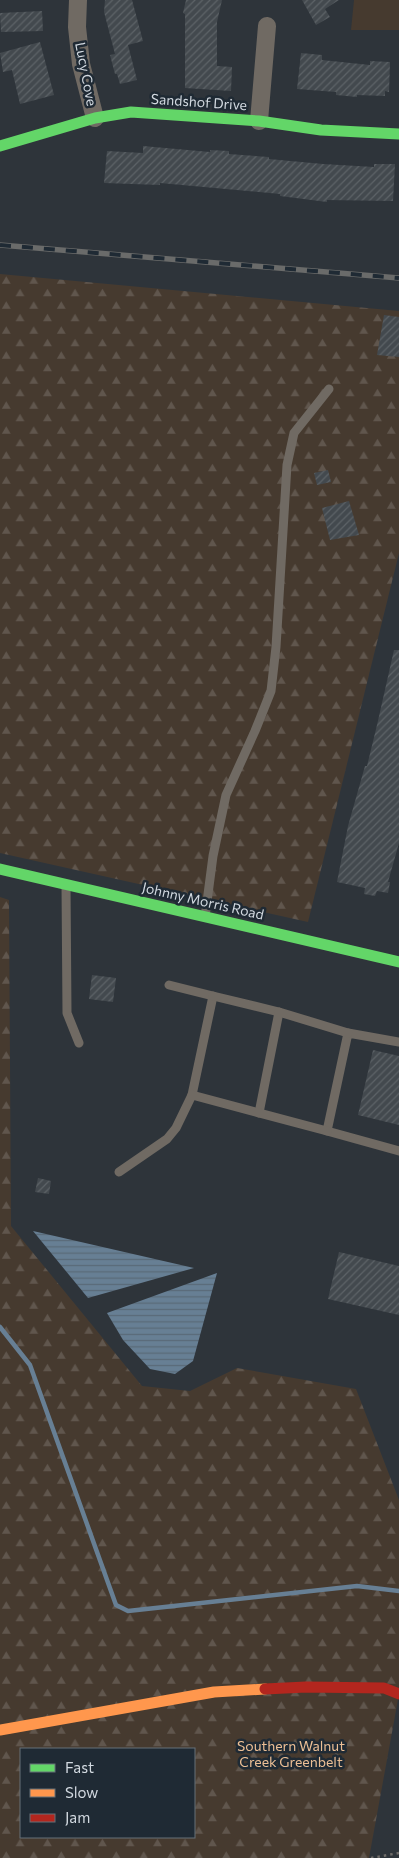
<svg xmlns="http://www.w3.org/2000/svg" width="399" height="1858" viewBox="0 0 399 1858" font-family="Commissioner,sans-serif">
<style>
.green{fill:#463a2f}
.forest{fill:url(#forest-firs);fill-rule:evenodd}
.water{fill:url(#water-rules)}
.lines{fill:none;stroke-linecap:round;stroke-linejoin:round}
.stream{stroke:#677f94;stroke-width:4.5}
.building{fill:url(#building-hatch)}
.path{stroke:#706d6a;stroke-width:2.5;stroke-dasharray:2.5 4;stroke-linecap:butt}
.lane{stroke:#706a63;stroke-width:9}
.street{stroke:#706a63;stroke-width:18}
.fast{stroke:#63d668;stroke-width:11}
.slow{stroke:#ff974d;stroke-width:11}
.jam{stroke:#b3261e;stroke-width:11}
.rail-casing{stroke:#6a6b6a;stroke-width:5.5}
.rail{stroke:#1f2a34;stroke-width:4;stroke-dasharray:11;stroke-linecap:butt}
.labels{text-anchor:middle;stroke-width:5;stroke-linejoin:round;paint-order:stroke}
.street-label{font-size:14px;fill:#d2d9e0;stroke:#1f2a34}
.park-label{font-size:14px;fill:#ecbf95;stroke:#1f2a34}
</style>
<defs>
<pattern id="forest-firs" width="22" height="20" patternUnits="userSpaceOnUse" patternTransform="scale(1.25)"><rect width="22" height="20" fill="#463a2f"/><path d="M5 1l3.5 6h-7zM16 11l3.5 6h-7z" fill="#60564d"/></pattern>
<pattern id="water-rules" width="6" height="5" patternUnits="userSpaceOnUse" patternTransform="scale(1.25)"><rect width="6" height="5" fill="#677f94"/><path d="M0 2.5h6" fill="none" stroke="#596978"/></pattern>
<pattern id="building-hatch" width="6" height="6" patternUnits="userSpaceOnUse" patternTransform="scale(1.25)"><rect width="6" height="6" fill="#43494e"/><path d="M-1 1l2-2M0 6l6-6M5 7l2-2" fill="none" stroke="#5d6367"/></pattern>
</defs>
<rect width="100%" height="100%" fill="#2e343a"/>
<!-- green -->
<polygon class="green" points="354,0 399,0 399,30 351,30"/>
<!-- forest -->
<g class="forest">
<polygon points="0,274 399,311 399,553 308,922 0,853"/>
<path d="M 0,897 L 9,900 L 11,1226 L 142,1386 L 190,1391 L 237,1368 L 356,1389 L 399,1500 L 399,1694 L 369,1858 L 0,1858 ZM 21,1749 L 194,1749 L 194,1837 L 21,1837 Z"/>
</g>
<!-- water -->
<g class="water">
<polygon points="33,1231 194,1268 88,1298"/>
<polygon points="217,1273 193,1361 175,1374 150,1369 123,1340 107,1313"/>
</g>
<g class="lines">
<!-- stream -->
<polyline class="stream" points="0,1327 30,1365 116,1605 128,1611 357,1586 399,1591"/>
</g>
<!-- building -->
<g class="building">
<polygon points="105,0 132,0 143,41 128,45 137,80 120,84 117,74 115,74 110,55 115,54 104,12"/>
<polygon points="186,0 222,0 217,22 217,66 232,67 231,91 185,88 185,14 183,13"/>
<polygon points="302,0 339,0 325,9 330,17 316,25"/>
<polygon points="42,11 43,31 1,32 0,13"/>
<polygon points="40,42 54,95 20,104 12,70 3,72 0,53"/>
<polygon points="301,53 322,55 322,60 370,65 370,61 390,62 389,92 385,91 385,96 357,95 357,97 336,95 336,92 297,89"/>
<polygon points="143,146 210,152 210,150 229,151 229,154 269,157 269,159 323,164 374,167 374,164 395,164 393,201 327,200 327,202 280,196 280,194 160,183 160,185 104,183 107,151 143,153"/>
<polygon points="384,315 399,317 399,357 377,355"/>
<polygon points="328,470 331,482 317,485 314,473"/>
<polygon points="349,501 359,535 330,540 322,508"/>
<polygon points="394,650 399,650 399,843 388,882 390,882 388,893 377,891 375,896 364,894 365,888 337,882 348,826 365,766 367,766 377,725"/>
<polygon points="92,975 116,978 113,1002 89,999"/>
<polygon points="373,1050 399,1056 399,1125 358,1115"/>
<polygon points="38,1178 51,1181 49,1194 35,1192"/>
<polygon points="339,1252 399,1266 399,1315 328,1299"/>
</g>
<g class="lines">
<!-- path -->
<polyline class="path" points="371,1858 399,1853"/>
<!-- lane -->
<g class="lane">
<polyline points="66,885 67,1013 79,1043"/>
<polyline points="205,917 213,856 226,795 255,731 271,691 276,647 287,465 294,433 329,389"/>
<polyline points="169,985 213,996 192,1095"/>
<polyline points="213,996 279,1012"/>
<polyline points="399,1042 348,1033 327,1131 399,1151"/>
<polyline points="259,1113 279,1012 348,1033"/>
<polyline points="119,1172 167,1139 176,1128 192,1095 327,1131"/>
</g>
<!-- street -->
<g class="street">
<polyline points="78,0 77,27 81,64 95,118"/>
<polyline points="259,121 267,26"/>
</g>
<!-- fast -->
<g class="fast">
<polyline points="0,146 95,118 131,112 259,121 321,130 399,134"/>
<polyline points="0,869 399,962"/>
</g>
<!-- slow -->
<polyline class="slow" points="0,1730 214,1692 265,1689"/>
<!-- jam -->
<polyline class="jam" points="265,1689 306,1687 384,1688 399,1694"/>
<!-- rail casing -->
<g class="rail-casing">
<polyline id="rail" points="0,245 399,278"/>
</g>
<!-- rail -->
<use href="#rail" class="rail"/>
</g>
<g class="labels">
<!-- street labels -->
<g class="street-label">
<text transform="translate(86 74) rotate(79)" y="5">Lucy Cove</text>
<text transform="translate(199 102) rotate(4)" y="5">Sandshof Drive</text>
<text transform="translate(203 901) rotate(13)" y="5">Johnny Morris Road</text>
</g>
<!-- park labels -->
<g class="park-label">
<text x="291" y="1751">Southern Walnut<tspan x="291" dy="16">Creek Greenbelt</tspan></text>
</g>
</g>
<!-- legend -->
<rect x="20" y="1748" width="175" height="90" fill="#1f2a34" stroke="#677079"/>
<rect x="30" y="1764" width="25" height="8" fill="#63d668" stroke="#677079"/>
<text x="65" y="1773" font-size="15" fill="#d2d9e0">Fast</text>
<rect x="30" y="1789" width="25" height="8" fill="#ff974d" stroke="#677079"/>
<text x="65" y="1798" font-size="15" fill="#d2d9e0">Slow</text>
<rect x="30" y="1814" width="25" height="8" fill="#b3261e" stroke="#677079"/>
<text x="65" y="1823" font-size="15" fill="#d2d9e0">Jam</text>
</svg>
